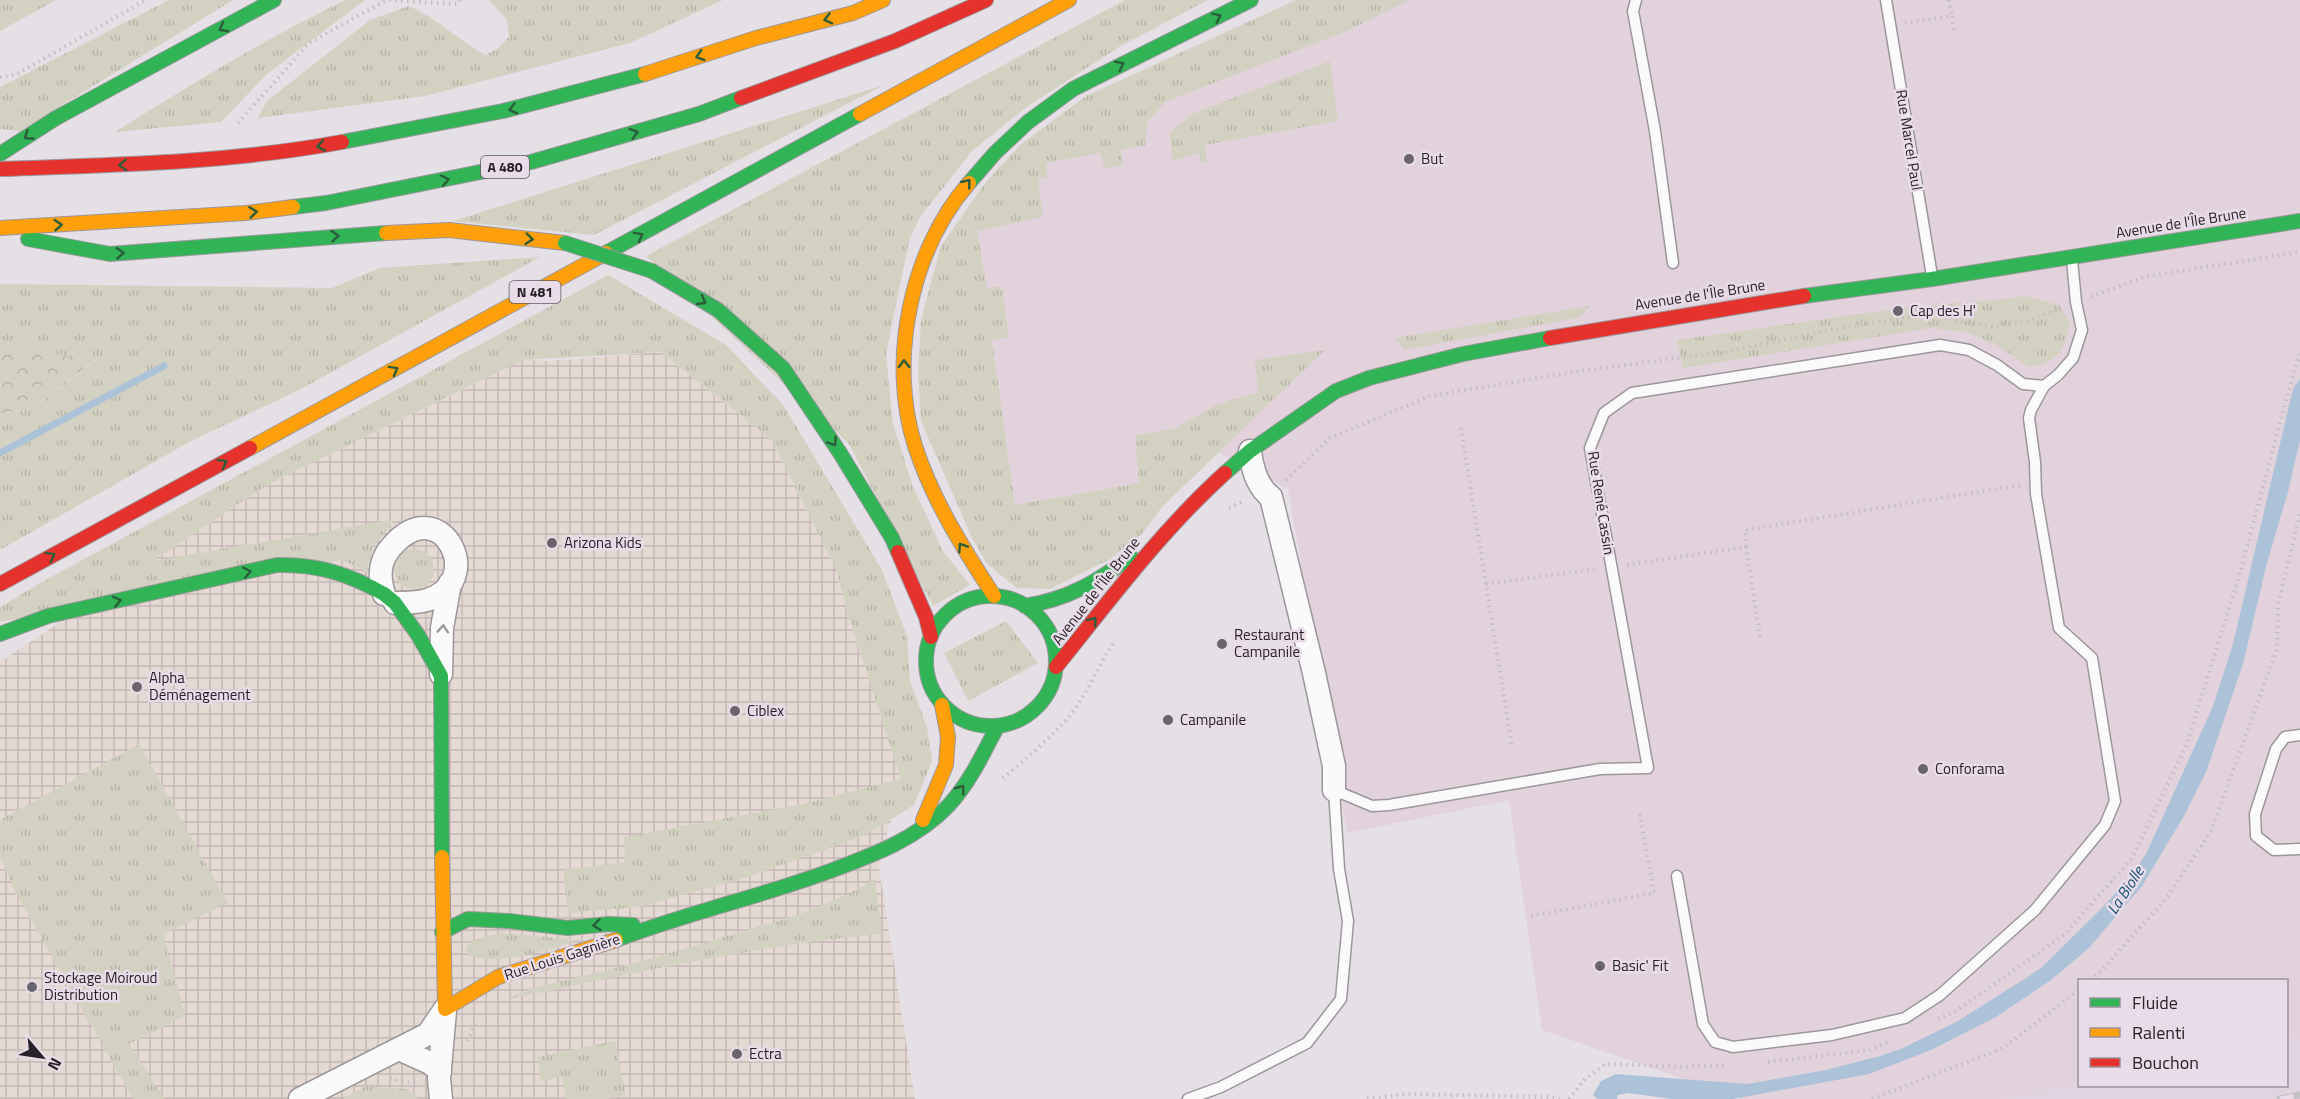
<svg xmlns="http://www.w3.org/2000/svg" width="2300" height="1099" viewBox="0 0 2300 1099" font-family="'Titillium Web',sans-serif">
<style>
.commercial{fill:#e2d2db}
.industrial{fill:url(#industrial-grid)}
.built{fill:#e0d4e1}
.grass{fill:url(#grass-tufts)}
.forest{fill:url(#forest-crowns)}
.water{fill:#acc2d9}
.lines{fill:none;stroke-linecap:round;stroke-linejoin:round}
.stream{stroke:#acc2d9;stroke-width:7}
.lane-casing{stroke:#9b979c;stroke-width:13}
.street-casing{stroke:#9b979c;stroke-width:25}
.fast-casing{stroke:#9b979c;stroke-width:16}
.slow-casing{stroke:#9b979c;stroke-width:16}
.jam-casing{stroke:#9b979c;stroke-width:16}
.path{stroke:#c2bfc2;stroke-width:4;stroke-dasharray:1.5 4.5;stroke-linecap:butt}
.lane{stroke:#fbfafb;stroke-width:10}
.street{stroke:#fbfafb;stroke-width:22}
.fast{stroke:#30b455;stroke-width:14}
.slow{stroke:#ff9f0a;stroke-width:14}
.jam{stroke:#e5322d;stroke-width:14}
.rail-casing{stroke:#c3c1c3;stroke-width:7}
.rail{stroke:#e8dce9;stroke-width:4.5;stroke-dasharray:14;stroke-linecap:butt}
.fast-bridge-casing{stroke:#9b979c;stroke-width:16;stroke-linecap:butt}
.fast-bridge{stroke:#30b455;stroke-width:14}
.oneway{stroke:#2b5d3a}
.oneway2{stroke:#9c999c}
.poi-dot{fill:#6a656a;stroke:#e8dce9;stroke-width:2}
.labels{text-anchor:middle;stroke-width:5;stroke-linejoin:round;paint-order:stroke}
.shield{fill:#e8dce9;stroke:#625a62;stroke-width:1.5}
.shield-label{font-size:14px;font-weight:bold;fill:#282328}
.street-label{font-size:15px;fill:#282328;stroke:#e8dce9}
.poi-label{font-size:15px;fill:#282328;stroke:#e8dce9;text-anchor:start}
.water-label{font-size:16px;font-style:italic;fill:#195078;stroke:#e8dce9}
</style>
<defs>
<pattern id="industrial-grid" width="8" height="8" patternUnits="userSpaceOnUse" patternTransform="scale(1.5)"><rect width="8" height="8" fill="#e5d9d3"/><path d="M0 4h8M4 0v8" fill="none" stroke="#c4bab5"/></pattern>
<pattern id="grass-tufts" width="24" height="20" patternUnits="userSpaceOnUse" patternTransform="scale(1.5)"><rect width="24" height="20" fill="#d3d2c2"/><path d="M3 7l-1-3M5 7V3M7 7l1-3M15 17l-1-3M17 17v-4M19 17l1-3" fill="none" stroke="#b5b4a7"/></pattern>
<pattern id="forest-crowns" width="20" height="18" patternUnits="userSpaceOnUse" patternTransform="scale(1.5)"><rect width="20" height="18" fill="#d3d2c2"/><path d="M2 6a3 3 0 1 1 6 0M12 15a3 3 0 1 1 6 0" fill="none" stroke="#b5b4a7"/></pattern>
</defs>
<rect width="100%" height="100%" fill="#e5dfe6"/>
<!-- commercial -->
<polygon class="commercial" points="1372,0 2300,0 2300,1037 2287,1040 2286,980 2080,980 2079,1083 2003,1099 1742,1099 1542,1030 1509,800 1347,833 1288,489 1174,429 1139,483 1015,505 992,339 1009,337 1002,287 987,289 977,230 1028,168"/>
<!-- industrial -->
<polygon class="industrial" points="660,352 771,439 836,569 848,614 901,779 879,867 915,1099 0,1099 0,662 267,485 523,360 550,361"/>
<!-- built -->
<polygon class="built" points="2300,1037 2300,1099 2003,1099 2079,1083 2080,1086 2286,1086 2287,1040"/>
<!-- grass -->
<g class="grass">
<polygon points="0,0 56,0 0,31"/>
<polygon points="169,0 233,0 20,131 0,129 0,87"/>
<path d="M 346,0 L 365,0 L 267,74 L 221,122 L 115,132 C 190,85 266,38 346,0 Z"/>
<path d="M 489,0 L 723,0 L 630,43 L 425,96 L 258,118 L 267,101 L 370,20 L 409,6 C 437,18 458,40 485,55 L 497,49 L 509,37 L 507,20 Z"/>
<polygon points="1125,0 1208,0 1119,47 1025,108 972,151 920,217 909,241 886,354 893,424 913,487 943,551 970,585 933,606 849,444 646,256"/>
<polygon points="1296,0 1409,0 1347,31 1165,102 1147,123 1145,145 1121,150 1123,165 1105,169 1100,153 1046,163 1047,177 1038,179 1043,217 977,231 987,288 1002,286 1009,337 992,340 1015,505 1139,483 1135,435 1174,429 1216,405 1258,392 1255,360 1325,350 1162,507 1142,534 1110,559 1050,589 1017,588 987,564 972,538 921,421 918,373 921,320 941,246 985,183 1020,145 1086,96"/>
<polygon points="1330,61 1338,121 1205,145 1207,162 1201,163 1199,153 1172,161 1170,132 1192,114"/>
<polygon points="884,85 594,235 453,221"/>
<polygon points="540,257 301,389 191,441 0,550 0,414 33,409 95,361 0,345 0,284 332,288 380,268"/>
<polygon points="608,275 726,345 784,406 882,570 907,636 910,681 927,727 932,761 914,805 866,835 747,877 639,907 568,913 563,870 625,862 624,837 803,804 901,779 848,614 836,569 771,439 660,352 523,360 267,485 153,561 395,519 373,547 367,572 342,560 0,622 0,607 40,583"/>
<path d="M 2025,296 L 2059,305 L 2070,323 C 2063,352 2060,361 2029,367 L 1997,345 L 1966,332 L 1931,328 L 1683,368 L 1677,340 C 1755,329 1833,317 1912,307 C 1950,303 1987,302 2025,296 Z"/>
<polygon points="1589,306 1581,317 1404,350 1395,338"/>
<circle cx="414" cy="569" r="20"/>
<polygon points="1006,621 1038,663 968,701 944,653"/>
<polygon points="139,744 228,903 164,934 185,1016 129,1044 165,1099 133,1099 14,890 0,855 0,820"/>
<path d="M 875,879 L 882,934 C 756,945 632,974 508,999 C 534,985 574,979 604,971 C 651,959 698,945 744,931 C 792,917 832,905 875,879 Z"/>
<path d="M 499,933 L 581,940 C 545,949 507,966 470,956 L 465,949 L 470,942 Z"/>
<polygon points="615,1041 626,1095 606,1099 566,1099 562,1077 541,1081 537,1057"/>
<polygon points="366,1086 407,1089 418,1097 418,1099 343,1099"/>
</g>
<!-- forest -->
<polygon class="forest" points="0,345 95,360 33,409 0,414"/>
<!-- water -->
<polygon class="water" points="2300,379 2300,440 2288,492 2267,563 2243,664 2206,772 2184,816 2142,886 2088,949 2051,980 1996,1017 1931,1050 1869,1074 1733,1099 1671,1099 1628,1093 1618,1095 1617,1099 1597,1099 1593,1095 1601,1081 1616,1074 1747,1084 1826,1070 1880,1056 1903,1048 1958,1021 2026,978 2042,967 2102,908 2132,875 2147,852 2213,706 2233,644 2291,397 2294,387"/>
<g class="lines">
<!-- stream -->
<polyline class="stream" points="0,453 164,366"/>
<!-- lane casing -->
<g class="lane-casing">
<g id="lane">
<polyline points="1636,0 1633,11 1655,131 1673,263"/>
<polyline points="1886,0 1932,276"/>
<polyline points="2300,735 2285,737 2276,749 2255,814 2256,836 2274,850 2300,849"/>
<polyline points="1677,876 1703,1024 1715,1042 1733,1047 1832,1035 1905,1018 1940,995 2035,910 2105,825 2115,801 2092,658 2059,628 2036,494 2035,462 2029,418 2031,410 2044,386"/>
<polyline points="1188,1099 1221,1087 1307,1043 1341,999 1348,921 1339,869 1334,790 1372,806 1389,805 1600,769 1648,768 1590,448 1604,413 1632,393 1940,345 1969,350 1997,365 2023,384 2044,386 2058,375 2073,358 2082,330 2076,302 2072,260"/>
</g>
</g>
<!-- street casing -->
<g class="street-casing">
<g id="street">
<path d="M 1250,451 C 1252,468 1257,487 1271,497 L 1314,673 L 1334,766 L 1334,790"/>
<path d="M 384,594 C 378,575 379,559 394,544 C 443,492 487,583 427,600 C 417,603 405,603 395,603"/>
<polyline points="441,674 442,628 450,583"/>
<polyline points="399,1049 430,1063 440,1071"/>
<polyline points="300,1099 428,1034 445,1009"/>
<polyline points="441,1099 439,1079 445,1011"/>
</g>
</g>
<!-- fast casing -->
<g class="fast-casing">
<g id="fast">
<polyline points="342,142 503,111 645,74"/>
<polyline points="0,154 56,118 274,0"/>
<polyline points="969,183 995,153 1028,122 1073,89 1251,0"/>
<polyline points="293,207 326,203 531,162 699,114 741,98"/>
<polyline points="28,239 110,254 386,233"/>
<polyline points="606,253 860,114"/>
<polyline points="652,271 718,310 783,368 840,453 892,538 898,552"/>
<polyline points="1804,296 1932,279 2300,221"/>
<polyline points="1225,473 1250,451 1336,391 1369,378 1463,354 1550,338"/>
<polyline points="384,594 395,603 418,635 441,676 442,857"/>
<circle cx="991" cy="661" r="65"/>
<path d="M 1025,606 C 1069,599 1096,582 1131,557"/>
<path d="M 0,634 L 48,616 L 277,565 C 317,564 349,574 384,594"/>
<polyline points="442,932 468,919 509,921 568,928 609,924 633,925"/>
<path d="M 616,940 C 686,913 760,897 830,871 C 873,855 917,839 949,805 C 970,782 983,754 997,727"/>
</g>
</g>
<!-- slow casing -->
<g class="slow-casing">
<g id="slow">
<polyline points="645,74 756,38 853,13 883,0"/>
<polyline points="860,114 1069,0"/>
<path d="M 969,183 C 910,251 888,361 915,446 C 933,501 963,548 994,596"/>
<polyline points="0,228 246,213 293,207"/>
<polyline points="386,233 449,230 565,243"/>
<polyline points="250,448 606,253"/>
<polyline points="923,820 946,765 948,737 942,705"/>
<polyline points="442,857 445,1009 498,977 616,940"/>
</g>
</g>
<!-- jam casing -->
<g class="jam-casing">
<g id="jam">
<polyline points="741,98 895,41 986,0"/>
<path d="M 0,169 C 115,165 229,163 342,142"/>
<polyline points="1550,338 1804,296"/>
<polyline points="898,552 926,617 931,637"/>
<polyline points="0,584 250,448"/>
<path d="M 1056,667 C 1110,600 1161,531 1225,473"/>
</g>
</g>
<!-- path -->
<g class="path">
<polyline points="1949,0 1952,16"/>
<polyline points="1905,23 1952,16 1954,33"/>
<polyline points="0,77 17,74 146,0"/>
<polyline points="238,123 309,43 387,0 458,4 460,0"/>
<polyline points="2091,297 2144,277 2300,252"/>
<polyline points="1461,428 1512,747"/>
<polyline points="1286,480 1330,438 1430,396 1580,371 1730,351 1830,330 1908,317 1932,316 1992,326 2025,322 2061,308"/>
<polyline points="1229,508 1244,501"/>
<polyline points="1746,547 1745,530 2021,485"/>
<polyline points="1627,565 1746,547 1760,637"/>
<polyline points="1486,584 1595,569"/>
<path d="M 1003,778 C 1025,760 1057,733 1074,710 C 1089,690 1099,664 1114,642"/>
<polyline points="1531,916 1654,893 1639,810"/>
<polyline points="2090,980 2099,973 2166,899 2211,831 2277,649 2278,604 2300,514"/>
<polyline points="1938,1019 1956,1011 2065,934 2132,858 2186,746 2240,573 2291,382 2300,354"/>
<polyline points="467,1041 475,1024"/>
<polyline points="1768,1062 1870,1050 1890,1041"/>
<polyline points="390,1079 416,1084"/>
<polyline points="1367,1099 1405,1094 1550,1097 1560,1099"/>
<polyline points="1569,1099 1584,1080 1605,1064 1684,1067 1728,1065"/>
<polyline points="1872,1099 2003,1048 2080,989"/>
</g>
<!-- lane -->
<use href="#lane" class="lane"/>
<!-- street -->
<use href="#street" class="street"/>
<!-- fast -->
<use href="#fast" class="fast"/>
<!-- slow -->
<use href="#slow" class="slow"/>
<!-- jam -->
<use href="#jam" class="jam"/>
<!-- rail casing -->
<g class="rail-casing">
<polyline id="rail" points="2280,1099 2300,1095"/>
</g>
<!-- rail -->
<use href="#rail" class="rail"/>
<!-- fast-bridge casing -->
<g class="fast-bridge-casing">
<polyline id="fast-bridge" points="565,243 652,271"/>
</g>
<!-- fast-bridge -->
<use href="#fast-bridge" class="fast-bridge"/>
</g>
<!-- one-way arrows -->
<defs><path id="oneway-chevron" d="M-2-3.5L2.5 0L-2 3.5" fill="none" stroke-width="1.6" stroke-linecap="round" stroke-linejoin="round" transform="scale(1.5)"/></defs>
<g class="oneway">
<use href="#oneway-chevron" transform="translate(1217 17) rotate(-26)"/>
<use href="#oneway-chevron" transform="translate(828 19) rotate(166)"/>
<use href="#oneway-chevron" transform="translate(223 28) rotate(152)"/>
<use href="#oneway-chevron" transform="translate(700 56) rotate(162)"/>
<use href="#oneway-chevron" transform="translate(1120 65) rotate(-27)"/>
<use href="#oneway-chevron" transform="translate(513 109) rotate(166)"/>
<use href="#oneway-chevron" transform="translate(634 133) rotate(-16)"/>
<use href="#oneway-chevron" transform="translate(28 136) rotate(147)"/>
<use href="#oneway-chevron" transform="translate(321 146) rotate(170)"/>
<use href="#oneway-chevron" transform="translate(123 165) rotate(178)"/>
<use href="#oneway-chevron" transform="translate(445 180) rotate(-12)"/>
<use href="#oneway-chevron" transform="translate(967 183) rotate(-51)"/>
<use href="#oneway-chevron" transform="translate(253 212) rotate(-7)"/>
<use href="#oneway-chevron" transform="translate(58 225) rotate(-4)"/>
<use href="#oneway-chevron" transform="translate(335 236) rotate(-5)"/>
<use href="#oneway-chevron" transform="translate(639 236) rotate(-29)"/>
<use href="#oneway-chevron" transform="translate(529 239) rotate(6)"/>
<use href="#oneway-chevron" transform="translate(120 253) rotate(-4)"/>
<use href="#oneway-chevron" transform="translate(702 301) rotate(30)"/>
<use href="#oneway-chevron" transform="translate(904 364) rotate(-91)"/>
<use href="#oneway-chevron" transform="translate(394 370) rotate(-29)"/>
<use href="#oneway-chevron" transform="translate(833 442) rotate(56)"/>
<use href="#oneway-chevron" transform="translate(223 463) rotate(-29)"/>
<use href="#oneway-chevron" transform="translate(962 547) rotate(-124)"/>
<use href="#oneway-chevron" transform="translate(51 556) rotate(-29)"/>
<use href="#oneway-chevron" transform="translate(247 572) rotate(-12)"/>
<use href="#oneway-chevron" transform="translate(117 601) rotate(-13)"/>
<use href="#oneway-chevron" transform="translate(1093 621) rotate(-52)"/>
<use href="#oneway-chevron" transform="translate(961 789) rotate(-53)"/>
<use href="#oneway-chevron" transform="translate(597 925) rotate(174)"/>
</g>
<use class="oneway2" href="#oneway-chevron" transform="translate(443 629) rotate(-86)"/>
<!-- markers -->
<g class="poi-dot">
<circle cx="1409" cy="159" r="6"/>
<circle cx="1898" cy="311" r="6"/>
<circle cx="552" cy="543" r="6"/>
<circle cx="1222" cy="644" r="6"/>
<circle cx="137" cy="687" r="6"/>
<circle cx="735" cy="711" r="6"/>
<circle cx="1168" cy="720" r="6"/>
<circle cx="1923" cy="769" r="6"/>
<circle cx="1600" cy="966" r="6"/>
<circle cx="32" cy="987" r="6"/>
<circle cx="737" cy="1054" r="6"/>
</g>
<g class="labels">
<!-- shield labels -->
<g class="shield">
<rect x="481" y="156" width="48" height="22" rx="4.5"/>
<rect x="509.5" y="281" width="51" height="22" rx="4.5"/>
</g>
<g class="shield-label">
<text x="505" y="172">A 480</text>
<text x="535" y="297">N 481</text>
</g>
<!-- street labels -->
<g class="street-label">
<text transform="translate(1909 140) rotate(81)" y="5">Rue Marcel Paul</text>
<text transform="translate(2181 223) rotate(-9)" y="5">Avenue de l'Île Brune</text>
<text transform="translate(1700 295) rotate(-9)" y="5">Avenue de l'Île Brune</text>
<text transform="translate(1601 503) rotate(81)" y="5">Rue René Cassin</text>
<text transform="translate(1096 591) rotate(-52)" y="5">Avenue de l'Île Brune</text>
<text transform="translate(562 957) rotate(-18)" y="5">Rue Louis Gagnière</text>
</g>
<!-- poi labels -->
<g class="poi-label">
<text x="1421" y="164">But</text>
<text x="1910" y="316">Cap des H'</text>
<text x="564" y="548">Arizona Kids</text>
<text x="1234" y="640">Restaurant<tspan x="1234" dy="17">Campanile</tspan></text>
<text x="149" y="683">Alpha<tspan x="149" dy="17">Déménagement</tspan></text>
<text x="747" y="716">Ciblex</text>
<text x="1180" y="725">Campanile</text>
<text x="1935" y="774">Conforama</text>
<text x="1612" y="971">Basic' Fit</text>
<text x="44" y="983">Stockage Moiroud<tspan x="44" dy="17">Distribution</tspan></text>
<text x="749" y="1059">Ectra</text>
</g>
<!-- water labels -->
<g class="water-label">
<text transform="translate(2125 890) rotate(-57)" y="6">La Biolle</text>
</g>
</g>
<!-- legend -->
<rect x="2078" y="979" width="210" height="108" fill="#e8dce9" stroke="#9b929c" stroke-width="1.5"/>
<rect x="2090" y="998" width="30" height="9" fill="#30b455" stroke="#9b929c" stroke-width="1.5"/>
<text x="2132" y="1009" font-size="18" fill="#282328">Fluide</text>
<rect x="2090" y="1028" width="30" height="9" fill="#ff9f0a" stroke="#9b929c" stroke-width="1.5"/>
<text x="2132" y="1039" font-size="18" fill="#282328">Ralenti</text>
<rect x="2090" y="1058" width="30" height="9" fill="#e5322d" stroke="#9b929c" stroke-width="1.5"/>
<text x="2132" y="1069" font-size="18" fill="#282328">Bouchon</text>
<!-- north arrow -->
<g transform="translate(42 1057) rotate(119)" stroke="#e8dce9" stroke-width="4.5" paint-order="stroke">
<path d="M0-4.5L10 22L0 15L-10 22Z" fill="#282328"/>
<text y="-9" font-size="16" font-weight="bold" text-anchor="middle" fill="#282328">N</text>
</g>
</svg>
